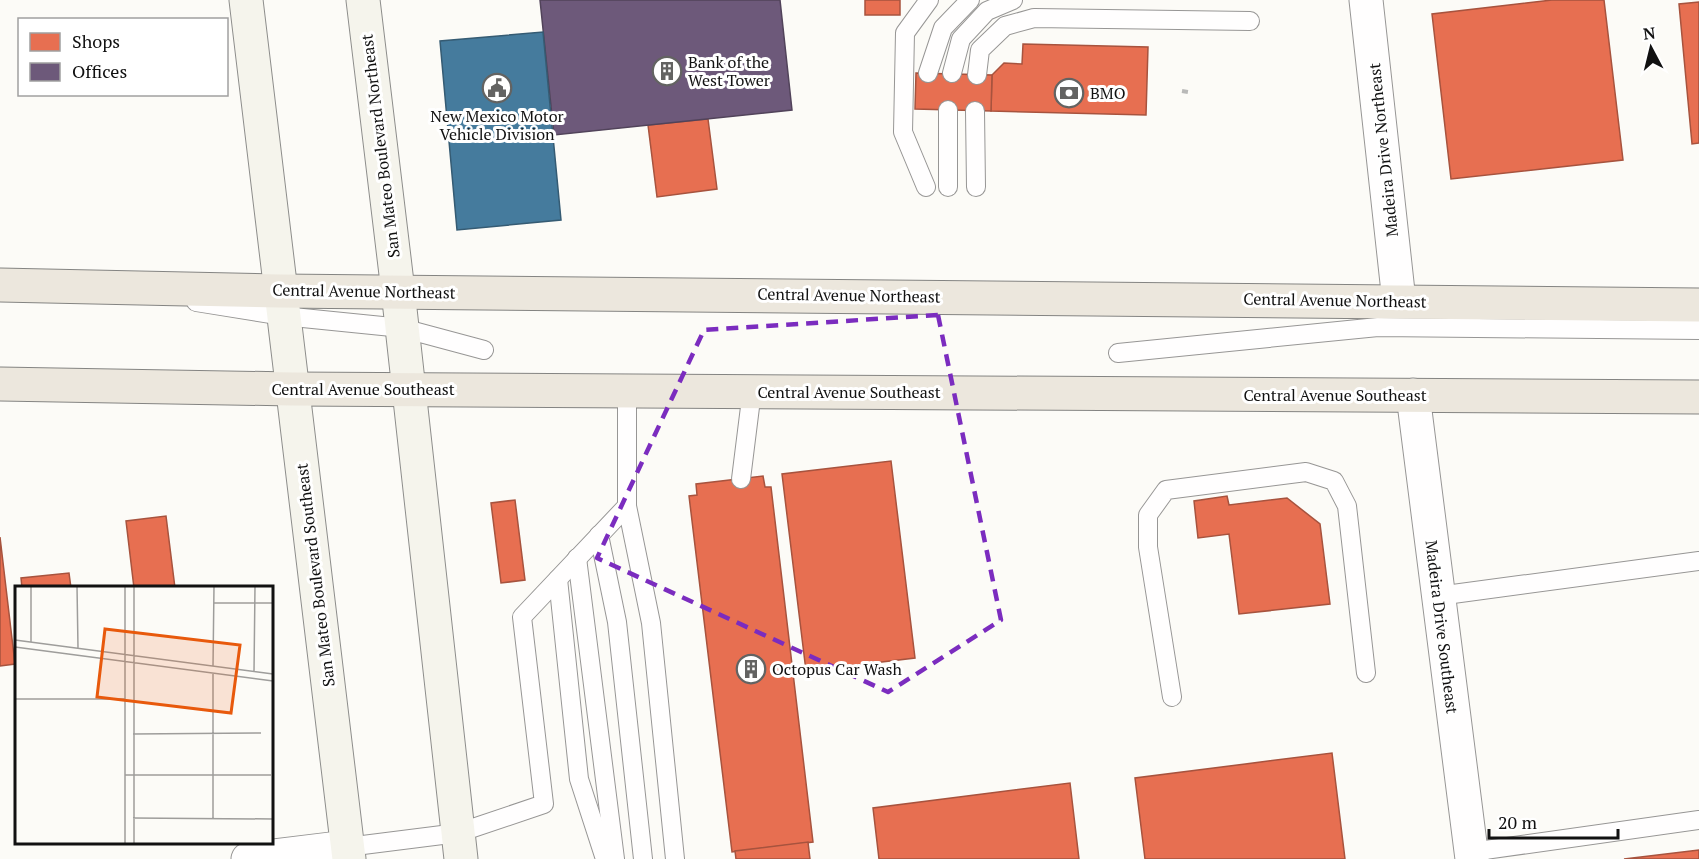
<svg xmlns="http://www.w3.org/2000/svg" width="1699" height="859" viewBox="0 0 1699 859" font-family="'PT Serif',serif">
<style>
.shops{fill:#e76f51;stroke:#a7533e;stroke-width:1.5}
.offices{fill:#6d597a;stroke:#51435a;stroke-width:1.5}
.public{fill:#457b9d;stroke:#355b73;stroke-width:1.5}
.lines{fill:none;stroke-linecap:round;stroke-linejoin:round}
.service-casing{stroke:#979695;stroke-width:20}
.minor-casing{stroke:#979695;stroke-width:35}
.secondary-casing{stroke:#8d8d8b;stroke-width:35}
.primary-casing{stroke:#848482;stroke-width:35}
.path{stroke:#b9b9b8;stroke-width:4;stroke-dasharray:6 3;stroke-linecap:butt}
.service{stroke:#fffefe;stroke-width:18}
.minor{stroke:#fffefe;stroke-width:33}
.secondary{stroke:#f5f4ec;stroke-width:33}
.primary{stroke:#ece7dd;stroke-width:33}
.marked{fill:none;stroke:#7b2cbf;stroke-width:4.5;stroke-dasharray:12 8;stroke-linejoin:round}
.labels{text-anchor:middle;stroke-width:6;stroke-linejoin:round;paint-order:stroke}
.poi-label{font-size:16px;fill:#111;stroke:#fff;text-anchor:start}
.street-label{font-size:16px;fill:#111;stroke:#fff}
.inset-road{fill:none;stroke:#9e9d9b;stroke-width:1.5}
.view{fill:#e8590c;fill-opacity:0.15;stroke:#e8590c;stroke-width:3}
.inset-edge{fill:none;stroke:#111;stroke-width:3}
</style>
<rect width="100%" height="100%" fill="#fcfbf7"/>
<!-- shops -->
<g class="shops">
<rect x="865" y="0" width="35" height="15"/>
<polygon points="1552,0 1604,0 1623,160 1451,179 1432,14"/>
<polygon points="1699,2 1699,143 1692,144 1679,4"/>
<polygon points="1023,44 1148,47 1146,115 991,111 992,75 1004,63 1022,64"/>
<polygon points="916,73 992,75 991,111 915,109"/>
<polygon points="708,119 717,189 657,197 648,125"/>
<polygon points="891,461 915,658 806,671 782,474"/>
<polygon points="763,476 765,487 771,487 813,842 732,852 689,496 697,495 696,484"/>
<polygon points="1227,496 1229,505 1287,498 1320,524 1330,604 1239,614 1229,534 1198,538 1194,501"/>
<polygon points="515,500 525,580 501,583 491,503"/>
<polygon points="166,516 175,588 134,588 126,521"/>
<polygon points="0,537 15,664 0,666"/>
<polygon points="69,573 71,588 22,588 21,578"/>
<polygon points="1332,753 1345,859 1145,859 1135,778"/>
<polygon points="1070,783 1079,859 879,859 873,808"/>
<polygon points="808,842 810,859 736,859 735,851"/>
<polygon points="1699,850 1699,859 1624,859"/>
</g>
<!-- offices -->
<polygon class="offices" points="540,0 780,0 792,110 554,135"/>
<!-- public -->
<polygon class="public" points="543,32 561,220 457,230 440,41"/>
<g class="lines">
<!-- service casing -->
<g class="service-casing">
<g id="service">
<polyline points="928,73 943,28 970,0"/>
<polyline points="952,73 961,39 987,11 1013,0"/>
<polyline points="977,75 980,50 1005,26 1034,18 1250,21"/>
<polyline points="975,111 976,187"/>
<polyline points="926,187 903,132 905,33 929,0"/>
<polyline points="948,187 948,110"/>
<polyline points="196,302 283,316 402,328 484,350"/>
<polyline points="1118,353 1378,327 1699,330"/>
<polyline points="741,479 752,391"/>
<polyline points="627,506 651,623 675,859"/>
<polyline points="599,535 617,622 643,859"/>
<polyline points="577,558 615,859"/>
<polyline points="558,579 579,779 605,859"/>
<polyline points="1438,596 1699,561"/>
<polyline points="1172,697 1148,547 1148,515 1166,490 1306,472 1334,481 1347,506 1366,673"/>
<polyline points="347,847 458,833 544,804 522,617 627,506 627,390"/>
<polyline points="1471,852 1699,820"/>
</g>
</g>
<!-- minor casing -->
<g class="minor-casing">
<g id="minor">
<polyline points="1366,0 1399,301"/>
<polyline points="1413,395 1472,859"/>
<polyline points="248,859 347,847"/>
</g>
</g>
<!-- secondary casing -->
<g class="secondary-casing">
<g id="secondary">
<polyline points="246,0 349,859"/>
<polyline points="363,0 398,291 461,859"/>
</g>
</g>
<!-- primary casing -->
<g class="primary-casing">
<g id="primary">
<polyline points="0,285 280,291 1699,305"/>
<polyline points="0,384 292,389 1699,397"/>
</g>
</g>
<!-- path -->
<polyline class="path" points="1182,91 1188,92"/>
<!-- service -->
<use href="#service" class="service"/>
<!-- minor -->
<use href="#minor" class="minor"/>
<!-- secondary -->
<use href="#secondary" class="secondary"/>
<!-- primary -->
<use href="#primary" class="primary"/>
</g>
<!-- marked area -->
<path class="marked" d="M 938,315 L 1001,620 L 888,692 L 597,558 L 704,330 Z"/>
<!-- icons -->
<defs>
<g id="building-ring" transform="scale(1.5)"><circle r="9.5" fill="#fff" stroke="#636362" stroke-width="1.5"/><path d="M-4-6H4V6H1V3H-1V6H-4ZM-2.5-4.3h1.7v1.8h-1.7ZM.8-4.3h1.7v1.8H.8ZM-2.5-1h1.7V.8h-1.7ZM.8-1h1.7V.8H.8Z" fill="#636362"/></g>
<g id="civic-ring" transform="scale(1.5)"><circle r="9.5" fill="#fff" stroke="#636362" stroke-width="1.5"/><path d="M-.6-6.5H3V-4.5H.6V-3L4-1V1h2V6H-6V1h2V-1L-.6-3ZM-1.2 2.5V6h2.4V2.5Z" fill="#636362"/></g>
<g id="bank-ring" transform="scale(1.5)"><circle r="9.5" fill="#fff" stroke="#636362" stroke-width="1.5"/><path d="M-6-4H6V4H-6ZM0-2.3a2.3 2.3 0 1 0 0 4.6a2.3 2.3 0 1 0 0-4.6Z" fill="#636362"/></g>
</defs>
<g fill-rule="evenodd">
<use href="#building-ring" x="667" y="71"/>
<use href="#civic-ring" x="497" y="88"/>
<use href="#bank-ring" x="1069" y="93"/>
<use href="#building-ring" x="751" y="669"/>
</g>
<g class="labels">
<!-- poi labels -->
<g class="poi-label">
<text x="688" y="68">Bank of the<tspan x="688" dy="18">West Tower</tspan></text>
<text x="1090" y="99">BMO</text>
<text x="497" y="122" text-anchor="middle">New Mexico Motor<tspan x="497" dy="18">Vehicle Division</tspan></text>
<text x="772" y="675">Octopus Car Wash</text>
</g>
<!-- street labels -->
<g class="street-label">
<text transform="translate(380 146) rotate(-97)" y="6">San Mateo Boulevard Northeast</text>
<text transform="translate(1383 150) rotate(-96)" y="6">Madeira Drive Northeast</text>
<text transform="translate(364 291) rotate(1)" y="6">Central Avenue Northeast</text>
<text transform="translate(849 295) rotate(1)" y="6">Central Avenue Northeast</text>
<text transform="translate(1335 300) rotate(1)" y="6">Central Avenue Northeast</text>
<text x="363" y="395">Central Avenue Southeast</text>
<text x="849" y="398">Central Avenue Southeast</text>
<text x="1335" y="401">Central Avenue Southeast</text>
<text transform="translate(315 575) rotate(-97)" y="6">San Mateo Boulevard Southeast</text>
<text transform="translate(1442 627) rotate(83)" y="6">Madeira Drive Southeast</text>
</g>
</g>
<!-- overview -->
<g transform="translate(15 586)">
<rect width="258" height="258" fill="#fcfbf7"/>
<path class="inset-road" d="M 62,0 L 63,62M 199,17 L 258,17M 0,54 L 258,88M 16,56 L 16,0M 0,61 L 258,95M 198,80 L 199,0M 239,86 L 240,0M 0,113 L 110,113M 118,148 L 246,147M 110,189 L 256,189M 118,232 L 258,233M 198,232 L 198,88M 110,258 L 110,0M 119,258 L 119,0"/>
<path class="view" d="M 90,43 L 225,59 L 216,127 L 82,111 Z"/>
<rect width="258" height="258" class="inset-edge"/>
</g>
<!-- legend -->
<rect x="18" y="18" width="210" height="78" fill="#ffffff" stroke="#a0a0a0" stroke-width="1.5"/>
<rect x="30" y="33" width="30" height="18" fill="#e76f51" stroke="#a0a0a0" stroke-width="1.5"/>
<text x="72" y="48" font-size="18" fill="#111111">Shops</text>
<rect x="30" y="63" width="30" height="18" fill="#6d597a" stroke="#a0a0a0" stroke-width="1.5"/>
<text x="72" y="78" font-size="18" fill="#111111">Offices</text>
<!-- north arrow -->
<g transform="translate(1651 48) rotate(353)" stroke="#ffffff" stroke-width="4.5" paint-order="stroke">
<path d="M0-4.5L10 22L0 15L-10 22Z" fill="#111111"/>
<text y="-9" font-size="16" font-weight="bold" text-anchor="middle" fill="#111111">N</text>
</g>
<!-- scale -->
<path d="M1489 829v9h129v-9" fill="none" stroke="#111111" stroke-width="3"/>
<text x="1498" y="829" font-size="18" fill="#111111" stroke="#ffffff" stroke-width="4.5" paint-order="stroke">20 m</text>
</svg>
